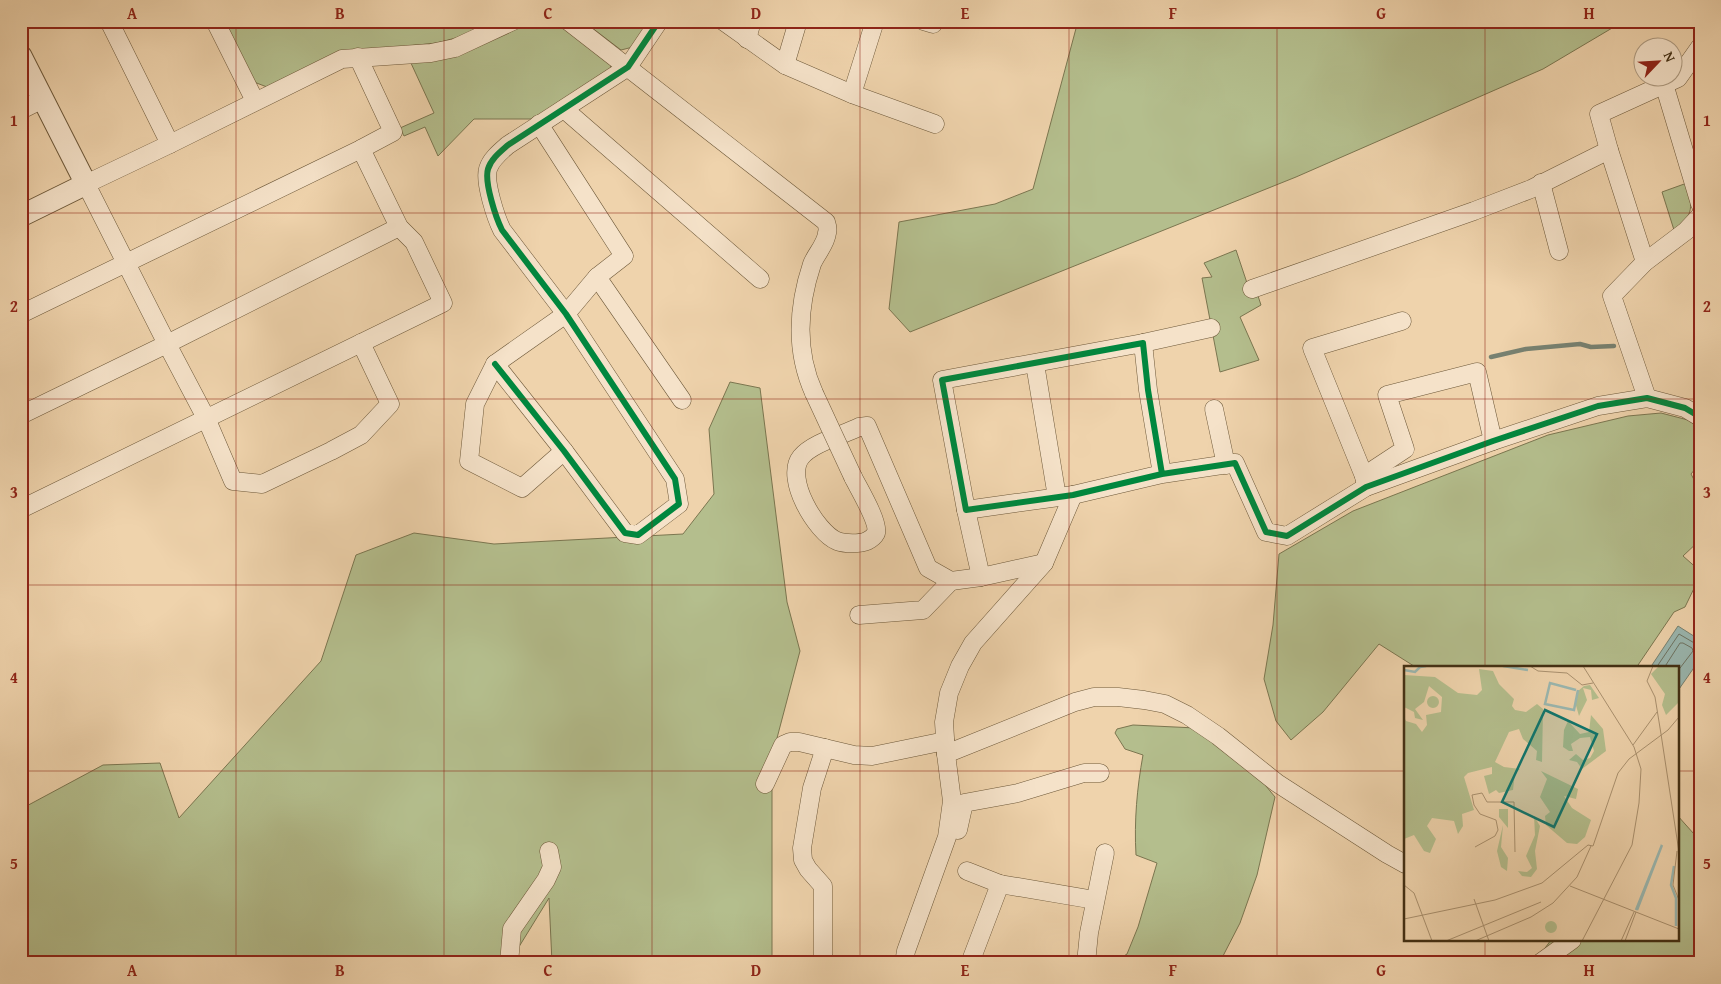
<svg xmlns="http://www.w3.org/2000/svg" width="1721" height="984" viewBox="0 0 1721 984" font-family="'Gentium Book Plus',serif">
<style>
.green{fill:#b4be8d;stroke:#7b7650}
.water{fill:#9ab7b0;stroke:#778171}
.lines{fill:none;stroke-linecap:round;stroke-linejoin:round}
.shore{stroke:#6e7362;stroke-width:1}
.stream{stroke:#778171;stroke-width:4.5}
.minor-casing{stroke:#6d5839;stroke-width:19}
.tertiary-casing{stroke:#6d5839;stroke-width:23}
.minor{stroke:#f5e2c9;stroke-width:18}
.tertiary{stroke:#f5e2c9;stroke-width:21}
.minor-bridge-casing{stroke:#6d5839;stroke-width:19;stroke-linecap:butt}
.minor-bridge{stroke:#f5e2c9;stroke-width:18}
.cycleway-casing{stroke:#f5e2c9;stroke-width:9}
.cycleway{stroke:#00873e;stroke-width:6}
.grid{fill:none;stroke:#8f2418;stroke-width:1;stroke-opacity:0.55}
.inset-river{fill:none;stroke:#9ab7b0;stroke-width:2.5}
.inset-road{fill:none;stroke:#aa916f;stroke-width:1}
.view{fill:#0f766e;fill-opacity:0.15;stroke:#0f766e;stroke-width:2.5}
.inset-edge{fill:none;stroke:#422f13;stroke-width:2.5}
.neatline{fill:none;stroke:#8f2418;stroke-width:2}
.grid-label{font-size:16px;text-anchor:middle;font-weight:bold;fill:#8f2418}
</style>
<rect width="100%" height="100%" fill="#efd3ac"/>
<filter id="stains"><feTurbulence type="fractalNoise" baseFrequency=".004" numOctaves="4"/><feColorMatrix values="0 0 0 0 .2 0 0 0 0 .09 0 0 0 0 .02 0 0 0 .5 -.17"/></filter>
<radialGradient id="worn" r=".72"><stop offset=".6" stop-color="#630" stop-opacity="0"/><stop offset="1" stop-color="#630" stop-opacity=".3"/></radialGradient>
<!-- green -->
<g class="green">
<polygon points="225,21 497,21 470,34 437,43 339,53 267,87 254,82"/>
<polygon points="535,21 556,21 564,25 610,61 611,70 534,119 474,119 438,156 425,127 404,136 400,128 434,113 410,61 473,48"/>
<polygon points="583,21 648,21 633,47 621,50"/>
<polygon points="1078,21 1624,21 1543,69 1296,177 910,332 889,309 899,222 995,204 1033,189"/>
<path d="M 1687,183 C 1692,206 1695,215 1674,230 L 1662,192 Z"/>
<polygon points="1236,250 1251,295 1257,293 1261,305 1240,317 1259,360 1220,372 1202,278 1212,277 1204,263"/>
<polygon points="730,382 760,388 787,602 800,651 772,757 772,963 552,963 549,898 509,963 21,963 21,809 103,765 160,763 179,818 321,661 356,555 414,533 494,544 683,534 714,494 709,429"/>
<polygon points="1661,413 1688,420 1700,428 1700,463 1691,474 1700,491 1700,540 1683,556 1700,571 1700,576 1685,607 1674,612 1636,668 1417,668 1379,644 1323,712 1291,740 1276,721 1264,679 1273,625 1279,554 1353,511 1548,435 1628,416"/>
<path d="M 1133,725 L 1196,728 L 1261,780 L 1275,797 L 1257,875 L 1240,923 L 1223,956 L 1226,963 L 1113,963 L 1127,954 L 1138,927 L 1157,863 L 1136,855 C 1134,821 1137,788 1143,755 L 1125,749 L 1115,733 L 1117,729 Z"/>
<polygon points="1677,815 1694,834 1700,836 1700,963 1534,963 1551,940 1677,940"/>
</g>
<!-- water -->
<polygon class="water" points="1678,626 1700,640 1700,659 1677,692 1677,668 1650,668"/>
<g class="lines">
<!-- shore -->
<g class="shore">
<polyline points="1656,668 1679,634 1696,644 1700,644"/>
<polyline points="1664,668 1680,643 1683,643 1692,648 1693,651 1677,672"/>
</g>
<!-- stream -->
<g class="stream">
<polyline points="1491,357 1526,349 1580,344 1591,347 1614,346"/>
<polyline points="1699,398 1700,398"/>
</g>
<!-- minor casing -->
<g class="minor-casing">
<g id="minor">
<polyline points="109,21 170,144"/>
<polyline points="215,21 255,101"/>
<path d="M 568,21 L 826,222 C 827,225 828,230 827,233 C 826,244 816,254 812,264 C 798,306 795,351 814,393"/>
<polyline points="723,21 785,65 852,94 935,124"/>
<polyline points="923,21 933,24 933,21"/>
<polyline points="747,39 752,21"/>
<polyline points="785,65 798,21"/>
<polyline points="1664,84 1700,204"/>
<polyline points="852,94 875,21"/>
<polyline points="564,109 760,279"/>
<polyline points="21,110 43,99"/>
<polyline points="539,124 624,256 597,277 566,314 495,364 475,404 469,461 522,488 564,451"/>
<polyline points="1541,183 1559,251"/>
<polyline points="1645,262 1609,150 1599,114 1678,78 1700,47"/>
<polyline points="597,277 682,400"/>
<polyline points="1252,289 1474,211 1531,189 1609,150"/>
<polyline points="21,314 361,149 393,132 358,57"/>
<polyline points="361,343 390,404 361,435 331,451 262,484 233,481 206,418 167,344 86,184 170,144 342,59 431,53 455,48 513,21"/>
<polyline points="1143,343 1211,328"/>
<path d="M 495,364 L 564,451 L 625,533 L 638,535 L 679,504 L 675,479 L 566,314 L 502,230 C 496,218 484,182 488,169 C 491,159 500,152 508,145 L 628,67 L 659,21"/>
<polyline points="1035,364 1057,497"/>
<polyline points="1647,398 1612,296 1645,262 1686,231 1700,216"/>
<polyline points="1214,409 1226,465"/>
<polyline points="21,415 167,344 399,227"/>
<polyline points="1162,474 1148,390 1143,343 942,380 966,510 1073,495 1162,474 1235,463 1266,532 1287,536 1366,487 1493,441 1598,406 1647,398 1685,408 1700,417"/>
<polyline points="1364,476 1405,449 1387,395 1477,372 1493,441"/>
<path d="M 853,477 C 859,489 879,522 876,533 C 874,537 871,539 867,541 C 860,544 845,544 837,541 C 816,532 784,478 801,457 C 812,443 843,435 859,427 L 867,426 L 928,568 L 951,581 L 981,577 L 1044,563"/>
<polyline points="1366,487 1364,476 1312,348 1402,321"/>
<polyline points="21,509 443,303 414,242 399,227 361,149"/>
<polyline points="966,510 981,577"/>
<polyline points="859,615 923,610 951,581"/>
<polyline points="825,748 812,788 802,848 803,860 808,869 823,886 823,956 826,963"/>
<polyline points="946,754 1075,702 1094,697 1118,697 1144,700 1165,704 1187,715 1218,736 1277,783 1387,854 1405,864"/>
<polyline points="765,784 783,745 790,742 799,742 854,755 872,756 945,741"/>
<polyline points="958,830 964,803 1018,793 1084,773 1100,773"/>
<polyline points="967,871 1000,884 1095,900"/>
<polyline points="509,963 512,929 546,880 552,867 549,851"/>
<polyline points="904,963 906,951 947,837 952,801 946,754 944,722 949,693 960,666 973,643 1044,563 1073,495"/>
<polyline points="970,963 1000,884"/>
<polyline points="1086,963 1089,933 1105,853"/>
<polyline points="1540,963 1572,940"/>
</g>
</g>
<!-- tertiary casing -->
<g class="tertiary-casing">
<polyline id="tertiary" points="21,56 86,184 21,216"/>
</g>
<!-- minor -->
<use href="#minor" class="minor"/>
<!-- tertiary -->
<use href="#tertiary" class="tertiary"/>
<!-- minor-bridge casing -->
<g class="minor-bridge-casing">
<polyline id="minor-bridge" points="814,393 853,477"/>
</g>
<!-- minor-bridge -->
<use href="#minor-bridge" class="minor-bridge"/>
<!-- cycleway casing -->
<g class="cycleway-casing">
<g id="cycleway">
<path d="M 495,364 L 564,451 L 625,533 L 638,535 L 679,504 L 675,479 L 566,314 L 502,230 C 496,218 484,182 488,169 C 491,159 500,152 508,145 L 628,67 L 659,21"/>
<polyline points="1162,474 1148,390 1143,343 942,380 966,510 1073,495 1162,474 1235,463 1266,532 1287,536 1366,487 1493,441 1598,406 1647,398 1685,408 1700,417"/>
</g>
</g>
<!-- cycleway -->
<use href="#cycleway" class="cycleway"/>
</g>
<!-- grid -->
<path class="grid" d="M 236,21 L 236,963M 444,21 L 444,963M 652,21 L 652,963M 860,21 L 860,963M 1069,21 L 1069,963M 1277,21 L 1277,963M 1485,21 L 1485,668M 21,213 L 1700,213M 21,399 L 1700,399M 21,585 L 1700,585M 21,771 L 1405,771M 1677,771 L 1700,771M 1485,940 L 1485,963"/>
<!-- overview -->
<g transform="translate(1404 666)">
<rect width="275" height="275" fill="#efd3ac"/>
<path d="M 255,0 L 275,0 L 275,40 L 274,37 L 262,49 L 258,39 L 261,28 L 247,8 ZM 75,3 L 89,5 L 95,18 L 110,33 L 108,40 L 111,44 L 122,46 L 133,38 L 139,43 L 138,96 L 132,94 L 133,85 L 119,73 L 115,63 L 105,66 L 91,96 L 100,101 L 116,103 L 111,107 L 109,124 L 95,127 L 92,124 L 85,128 L 80,110 L 88,108 L 88,101 L 64,107 L 60,111 L 70,144 L 58,148 L 59,160 L 54,168 L 50,155 L 28,152 L 23,160 L 32,173 L 26,187 L 20,185 L 10,169 L 0,173 L 0,51 L 2,55 L 12,58 L 18,66 L 23,59 L 22,49 L 37,46 L 38,31 L 25,20 L 20,36 L 11,43 L 19,54 L 11,52 L 10,46 L 0,41 L 0,9 L 31,11 L 54,27 L 73,29 L 78,24 ZM 186,19 L 195,32 L 188,34 L 187,24 L 179,22 L 183,34 L 175,50 L 171,36 L 174,25 L 180,20 ZM23 36a6 6 0 1 1 12 0a6 6 0 1 1-12 0ZM 187,49 L 199,63 L 202,85 L 178,103 L 173,96 L 165,94 L 172,88 L 179,94 L 186,92 L 190,85 L 186,71 L 176,72 L 167,78 L 169,85 L 165,85 L 159,81 L 160,64 L 164,55 L 176,68 L 185,66 ZM 137,105 L 174,123 L 172,133 L 160,130 L 168,142 L 187,154 L 181,171 L 173,178 L 163,177 L 142,159 L 141,150 L 146,146 L 136,131 L 143,113 ZM 95,143 L 104,143 L 104,162 L 95,151 ZM 130,150 L 136,160 L 131,185 L 133,203 L 127,211 L 118,210 L 114,205 L 123,206 L 128,202 L 122,190 L 131,169 ZM 99,159 L 97,181 L 104,192 L 103,205 L 97,201 L 93,185 ZM141 261a6 6 0 1 1 12 0a6 6 0 1 1-12 0Z" fill="#b4be8d"/>
<path class="inset-river" d="M 99,0 L 124,4M 0,4 L 11,6 L 16,1 L 22,0M 172,24 L 146,17 L 141,38 L 170,44 L 174,24M 270,200 L 267,219 L 272,232 L 272,260M 232,244 L 258,179M 233,244 L 258,179"/>
<path class="inset-road" d="M 126,0 L 134,5 L 163,7 L 178,19 L 189,17M 249,0 L 243,15 L 251,31 L 257,68M 257,68 L 275,186M 229,79 L 253,46M 71,181 L 91,170 L 94,164 L 92,154 L 76,148 L 70,139 L 68,129 L 78,127 L 83,136 L 110,136 L 111,186M 273,185 L 269,219 L 275,234M 0,219 L 10,227 L 28,275M 166,220 L 275,263M 70,233 L 85,275M 0,253 L 91,234 L 138,217 L 184,179 L 189,180 L 214,107 L 225,93 L 264,64 L 275,51M 42,275 L 137,236M 71,275 L 127,251 L 149,237 L 173,211 L 187,180M 178,275 L 228,179 L 235,137 L 237,103 L 230,81 L 179,0M 217,275 L 230,246M 221,275 L 232,246"/>
<path class="view" d="M 141,44 L 193,68 L 150,161 L 98,136 Z"/>
<rect width="275" height="275" class="inset-edge"/>
</g>
<!-- margin -->
<rect width="1721" height="984" fill="none" stroke="#efd3ac" stroke-width="55"/>
<!-- north arrow -->
<g transform="translate(1658 62) rotate(65)"><circle r="24" fill="#f5e2c9" stroke="#ad9a80"/>
<path d="M0-4L9 19L0 12L-9 19Z" fill="#8f2418"/>
<text y="-8" font-size="14" font-weight="bold" text-anchor="middle" fill="#422f13">N</text>
</g>
<rect x="28" y="28" width="1666" height="928" class="neatline"/>
<g class="grid-label">
<text x="132" y="19">A</text>
<text x="340" y="19">B</text>
<text x="548" y="19">C</text>
<text x="756" y="19">D</text>
<text x="965" y="19">E</text>
<text x="1173" y="19">F</text>
<text x="1381" y="19">G</text>
<text x="1589" y="19">H</text>
<text x="14" y="126">1</text>
<text x="1707" y="126">1</text>
<text x="14" y="312">2</text>
<text x="1707" y="312">2</text>
<text x="14" y="498">3</text>
<text x="1707" y="498">3</text>
<text x="14" y="683">4</text>
<text x="1707" y="683">4</text>
<text x="14" y="869">5</text>
<text x="1707" y="869">5</text>
<text x="132" y="976">A</text>
<text x="340" y="976">B</text>
<text x="548" y="976">C</text>
<text x="756" y="976">D</text>
<text x="965" y="976">E</text>
<text x="1173" y="976">F</text>
<text x="1381" y="976">G</text>
<text x="1589" y="976">H</text>
</g>
<rect width="100%" height="100%" filter="url(#stains)"/>
<rect width="100%" height="100%" fill="url(#worn)"/>
</svg>
